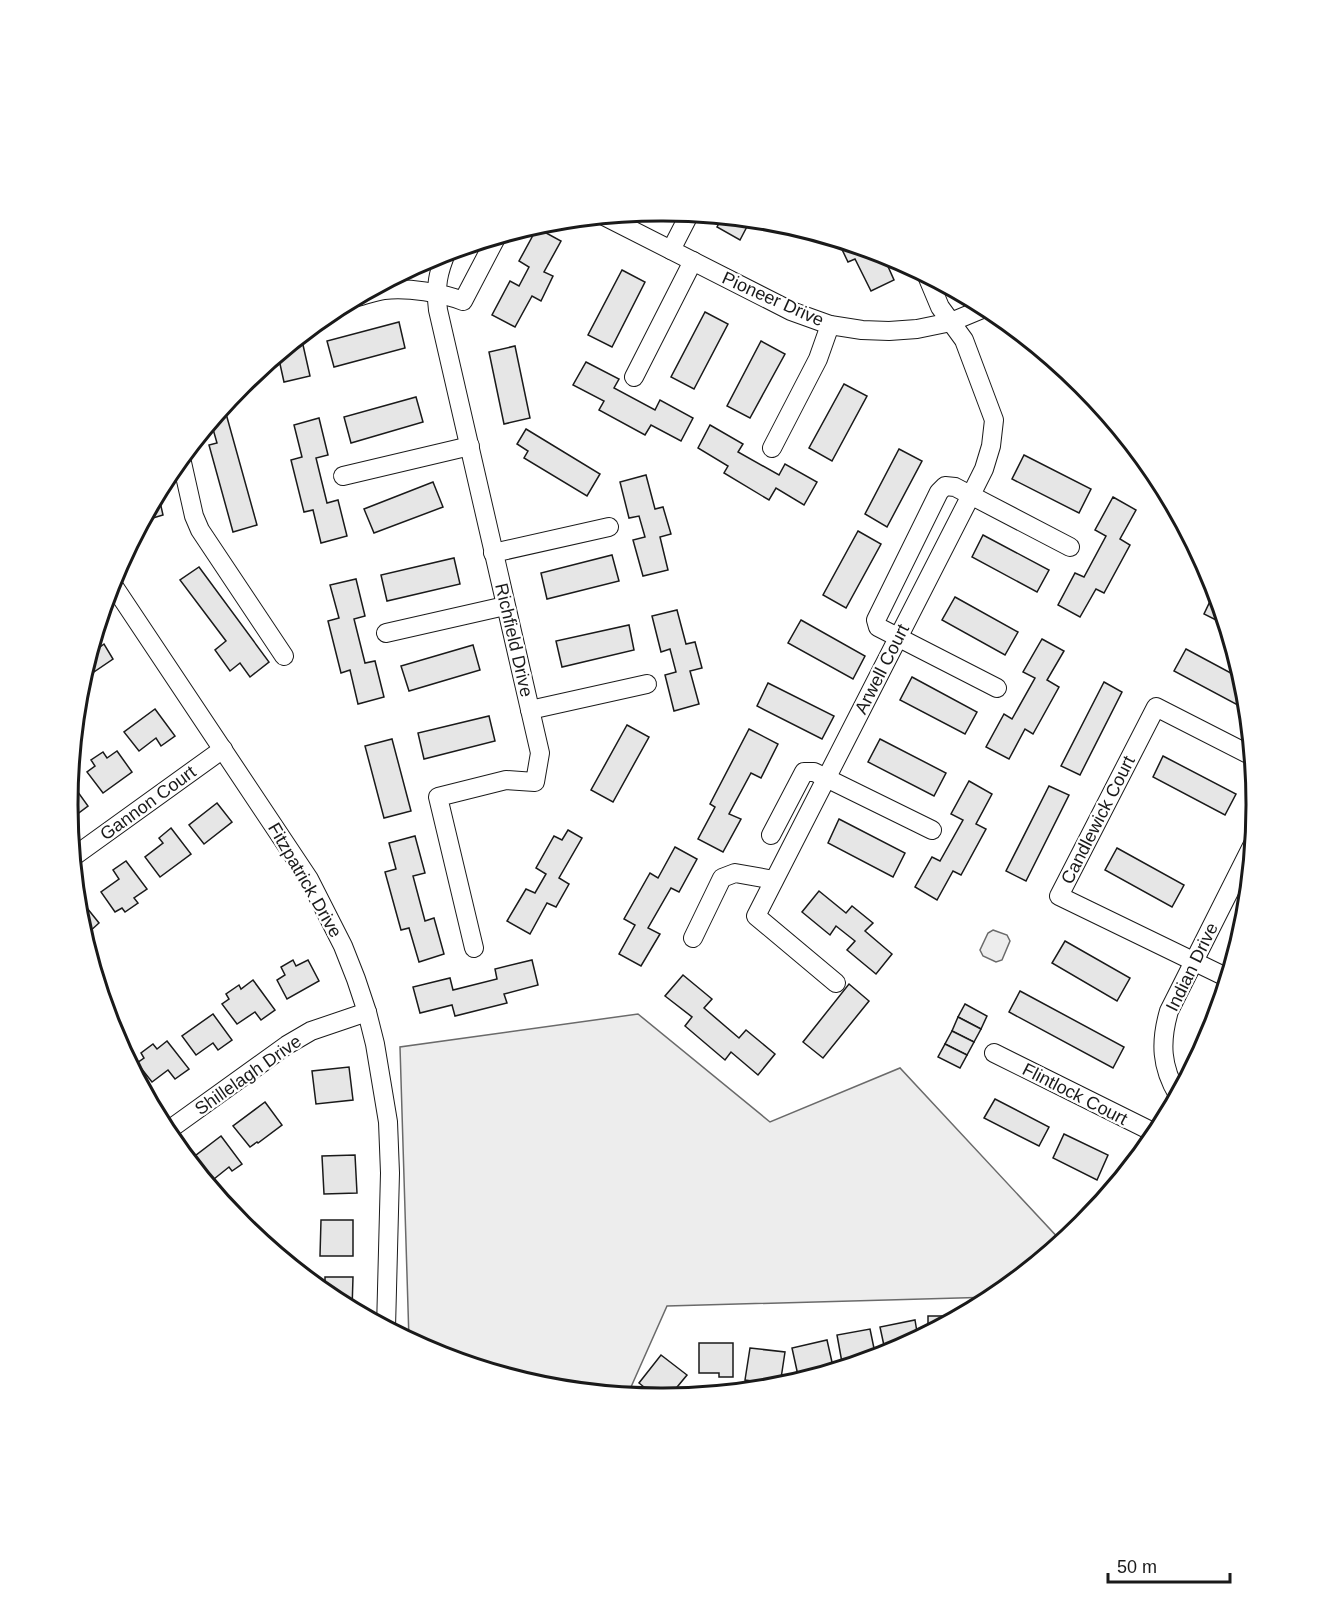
<svg xmlns="http://www.w3.org/2000/svg" width="1324" height="1609" viewBox="0 0 1324 1609" font-family="Arial,sans-serif">
<style>
.green{fill:#ededed;stroke:#6a6a6a;stroke-width:1.5}
.building{fill:#e6e6e6;stroke:#1a1a1a;stroke-width:1.5}
.lines{fill:none;stroke-linecap:round;stroke-linejoin:round}
.minor-casing{stroke:#1a1a1a;stroke-width:20}
.minor{stroke:#fff;stroke-width:18}
.labels{text-anchor:middle;stroke-width:4.5;stroke-linejoin:round;paint-order:stroke}
.street-label{font-size:18px;fill:#1a1a1a;stroke:#fff}
.rim{fill:none;stroke:#1a1a1a;stroke-width:3}
</style>
<rect width="100%" height="100%" fill="#fff"/>
<!-- green -->
<g class="green">
<polygon points="993,930 1007,935 1010,941 1002,960 996,962 983,956 980,950 988,933"/>
<polygon points="638,1014 770,1122 900,1068 1062,1242 994,1297 667,1306 627,1396 546,1388 434,1354 409,1340 400,1047"/>
</g>
<!-- building -->
<g class="building">
<polygon points="723,216 751,219 740,240 717,227"/>
<polygon points="537,228 561,241 544,272 553,276 541,301 532,296 515,327 492,315 510,281 519,286 529,267 519,261"/>
<polygon points="837,239 882,253 894,280 871,291 855,259 848,262"/>
<polygon points="622,270 645,282 612,347 588,335"/>
<polygon points="705,312 728,324 694,389 671,377"/>
<polygon points="399,322 405,348 334,367 327,341"/>
<polygon points="301,336 310,376 284,382 278,355"/>
<polygon points="761,341 785,354 750,418 727,406"/>
<polygon points="515,346 530,418 504,424 489,352"/>
<polygon points="586,362 619,379 614,388 655,410 660,400 693,418 681,441 651,425 645,435 599,410 604,401 573,385"/>
<polygon points="844,384 867,396 832,461 809,448"/>
<polygon points="416,397 423,422 351,443 344,417"/>
<polygon points="225,410 257,525 233,532 209,445 217,443 211,422 219,412"/>
<polygon points="319,418 328,455 316,458 327,503 338,500 347,536 321,543 313,510 304,512 291,460 302,457 294,425"/>
<polygon points="710,425 743,444 738,452 779,475 785,464 817,482 804,505 776,488 769,500 724,473 728,466 698,448"/>
<polygon points="526,429 600,474 587,496 524,458 528,451 517,444"/>
<polygon points="899,449 922,461 887,527 865,514"/>
<polygon points="1024,455 1091,489 1079,513 1012,479"/>
<polygon points="646,475 655,509 663,507 671,534 660,537 668,570 643,576 633,540 645,537 639,516 629,518 620,482"/>
<polygon points="433,482 443,507 374,533 364,509"/>
<polygon points="158,493 163,515 143,521"/>
<polygon points="1113,497 1136,510 1120,539 1130,545 1104,593 1096,589 1080,617 1058,605 1075,573 1084,577 1106,536 1095,530"/>
<polygon points="858,531 881,544 846,608 823,595"/>
<polygon points="983,535 1049,570 1037,592 972,557"/>
<polygon points="612,555 619,581 547,599 541,573"/>
<polygon points="454,558 460,584 387,601 381,575"/>
<polygon points="199,567 269,662 250,677 240,663 230,671 215,650 226,641 180,580"/>
<polygon points="356,579 365,616 354,619 365,663 375,661 384,697 358,704 350,670 341,673 328,621 339,618 330,585"/>
<polygon points="1214,593 1217,594 1226,625 1204,614"/>
<polygon points="955,597 1018,632 1005,655 942,620"/>
<polygon points="677,610 686,644 695,642 702,668 690,671 699,704 674,711 665,675 676,672 670,649 661,652 652,616"/>
<polygon points="801,620 865,656 853,679 788,643"/>
<polygon points="629,625 634,650 562,667 556,641"/>
<polygon points="94,638 100,647 104,644 113,659 85,678 83,675"/>
<polygon points="1042,639 1064,651 1047,680 1059,687 1033,734 1025,729 1009,759 986,747 1004,714 1012,719 1035,678 1023,672"/>
<polygon points="473,645 480,670 409,691 401,666"/>
<polygon points="1186,649 1242,679 1245,689 1247,710 1174,671"/>
<polygon points="912,677 977,712 965,734 900,700"/>
<polygon points="1104,682 1122,692 1080,775 1061,766"/>
<polygon points="768,683 834,716 822,739 757,706"/>
<polygon points="155,709 175,736 161,746 156,738 139,751 124,732"/>
<polygon points="489,716 495,741 424,759 418,733"/>
<polygon points="627,725 649,737 613,802 591,790"/>
<polygon points="749,729 778,744 761,778 751,773 729,814 741,819 723,852 698,839 715,807 710,804"/>
<polygon points="392,739 411,811 384,818 365,746"/>
<polygon points="880,739 946,773 934,796 868,762"/>
<polygon points="117,751 132,772 103,793 87,772 95,766 91,760 103,752 107,758"/>
<polygon points="1163,756 1236,794 1225,815 1153,777"/>
<polygon points="70,781 88,806 72,818 68,814 68,805"/>
<polygon points="969,781 992,794 976,824 986,829 961,875 953,871 937,900 915,887 932,857 940,861 963,820 951,814"/>
<polygon points="1049,786 1069,795 1026,881 1006,871"/>
<polygon points="217,803 232,822 204,844 189,825"/>
<polygon points="839,819 905,853 893,877 828,843"/>
<polygon points="171,828 191,854 160,877 145,857 163,843 159,838"/>
<polygon points="568,830 582,838 559,878 569,884 556,907 547,903 530,934 507,921 526,889 535,893 546,874 536,868 554,836 562,840"/>
<polygon points="415,836 425,873 413,876 425,921 434,918 444,954 419,962 409,928 401,930 385,872 396,869 389,843"/>
<polygon points="675,847 697,859 679,892 671,888 648,928 660,934 641,966 619,954 635,925 624,919 650,873 658,878"/>
<polygon points="1117,848 1184,885 1172,907 1105,870"/>
<polygon points="126,861 147,889 134,898 138,903 125,912 122,908 115,912 101,892 119,879 113,870"/>
<polygon points="819,891 846,913 852,906 873,923 865,931 892,954 876,974 847,950 855,941 836,926 830,935 802,912"/>
<polygon points="79,898 99,923 88,933 83,926 81,927 79,920 77,900"/>
<polygon points="1065,941 1130,978 1117,1001 1052,963"/>
<polygon points="293,960 296,966 308,960 319,981 287,999 277,980 285,975 281,967"/>
<polygon points="532,960 538,985 504,994 507,1003 455,1016 452,1005 420,1013 413,987 450,978 453,990 497,979 495,969"/>
<polygon points="683,975 712,999 704,1008 739,1038 746,1030 775,1054 758,1075 731,1052 725,1060 685,1026 692,1017 665,996"/>
<polygon points="253,980 275,1010 261,1020 255,1012 237,1024 222,1004 229,999 226,994 239,985 241,989"/>
<polygon points="849,984 869,1001 823,1058 803,1042"/>
<polygon points="1020,991 1124,1047 1113,1068 1009,1012"/>
<polygon points="965,1004 987,1016 981,1029 958,1017"/>
<polygon points="213,1014 232,1040 218,1050 213,1043 196,1055 182,1036"/>
<polygon points="958,1017 981,1029 974,1042 952,1031"/>
<polygon points="952,1031 974,1042 967,1055 945,1044"/>
<polygon points="167,1041 189,1069 175,1079 168,1070 152,1082 137,1063 144,1058 141,1053 153,1044 157,1049"/>
<polygon points="945,1044 967,1055 960,1068 938,1057"/>
<polygon points="349,1067 353,1100 316,1104 312,1071"/>
<polygon points="995,1099 1049,1127 1039,1146 984,1118"/>
<polygon points="265,1102 282,1125 258,1143 257,1142 250,1147 233,1126"/>
<polygon points="1064,1134 1108,1155 1097,1180 1053,1158"/>
<polygon points="221,1136 242,1164 232,1171 229,1167 209,1183 191,1159"/>
<polygon points="355,1155 357,1193 324,1194 322,1156"/>
<polygon points="1099,1194 1108,1194 1099,1204"/>
<polygon points="321,1220 353,1220 353,1256 320,1256"/>
<polygon points="325,1277 353,1277 352,1310 331,1299 322,1290 325,1291"/>
<polygon points="928,1316 960,1316 928,1333"/>
<polygon points="915,1320 918,1338 886,1355 880,1327"/>
<polygon points="870,1329 876,1358 843,1368 837,1335"/>
<polygon points="827,1340 834,1371 799,1380 792,1348"/>
<polygon points="699,1343 733,1343 733,1377 719,1377 719,1373 699,1373"/>
<polygon points="750,1348 785,1352 780,1385 745,1380"/>
<polygon points="661,1355 687,1375 668,1398 662,1399 659,1399 639,1383"/>
</g>
<g class="lines">
<!-- minor casing -->
<g class="minor-casing">
<g id="minor">
<polyline points="604,216 791,311 830,325 862,330 889,331 917,329 951,322 987,307"/>
<polyline points="671,250 690,213"/>
<path d="M 447,251 C 438,272 435,287 438,310 L 540,753 L 535,782 L 506,780 L 438,797 L 474,948"/>
<path d="M 357,297 C 366,295 375,291 384,290 C 408,287 442,293 463,301 L 497,236"/>
<polyline points="634,377 693,261"/>
<polyline points="772,448 818,359 830,325"/>
<polyline points="181,458 194,516 200,530 284,656"/>
<polyline points="343,476 470,446"/>
<polyline points="493,553 609,527"/>
<polyline points="111,582 309,879 343,946 356,979 367,1012 375,1044 388,1122 390,1173 386,1328"/>
<polyline points="386,633 505,606"/>
<polyline points="997,688 878,627 876,620 939,492 945,486 955,487 1070,547"/>
<polyline points="530,710 647,684"/>
<polyline points="771,835 804,772 814,772 932,830"/>
<polyline points="73,857 223,749"/>
<polyline points="693,938 722,878 735,873 774,880"/>
<polyline points="1228,978 1059,896 1156,707 1252,756"/>
<polyline points="836,983 756,916 971,495 984,469 991,446 994,420 964,340 940,307 927,276"/>
<polyline points="994,1053 1157,1134"/>
<path d="M 1178,1095 C 1161,1067 1160,1042 1169,1011 L 1253,844"/>
<polyline points="166,1132 287,1045 311,1031 367,1012"/>
</g>
</g>
<!-- minor -->
<use href="#minor" class="minor"/>
</g>
<g class="labels">
<!-- street labels -->
<g class="street-label">
<text transform="translate(773 299) rotate(24)" y="6">Pioneer Drive</text>
<text transform="translate(514 640) rotate(77)" y="6">Richfield Drive</text>
<text transform="translate(882 669) rotate(-63)" y="6">Arwell Court</text>
<text transform="translate(148 803) rotate(-36)" y="6">Gannon Court</text>
<text transform="translate(1098 820) rotate(-63)" y="6">Candlewick Court</text>
<text transform="translate(305 880) rotate(60)" y="6">Fitzpatrick Drive</text>
<text transform="translate(1192 967) rotate(-64)" y="6">Indian Drive</text>
<text transform="translate(248 1075) rotate(-35)" y="6">Shillelagh Drive</text>
<text transform="translate(1075 1094) rotate(27)" y="6">Flintlock Court</text>
</g>
</g>
<!-- crop -->
<path d="M0 0H1324V1609H0ZM661 221H663A583 583 0 0 1 1246 804V805A583 583 0 0 1 663 1388H661A583 583 0 0 1 78 805V804A583 583 0 0 1 661 221Z" fill="#fff" fill-rule="evenodd"/>
<path class="rim" d="M661 221H663A583 583 0 0 1 1246 804V805A583 583 0 0 1 663 1388H661A583 583 0 0 1 78 805V804A583 583 0 0 1 661 221Z"/>
<!-- scale -->
<path d="M1108 1573v9h122v-9" fill="none" stroke="#1a1a1a" stroke-width="3"/>
<text x="1117" y="1573" font-size="18" fill="#1a1a1a" stroke="#ffffff" stroke-width="4.5" paint-order="stroke">50 m</text>
</svg>
